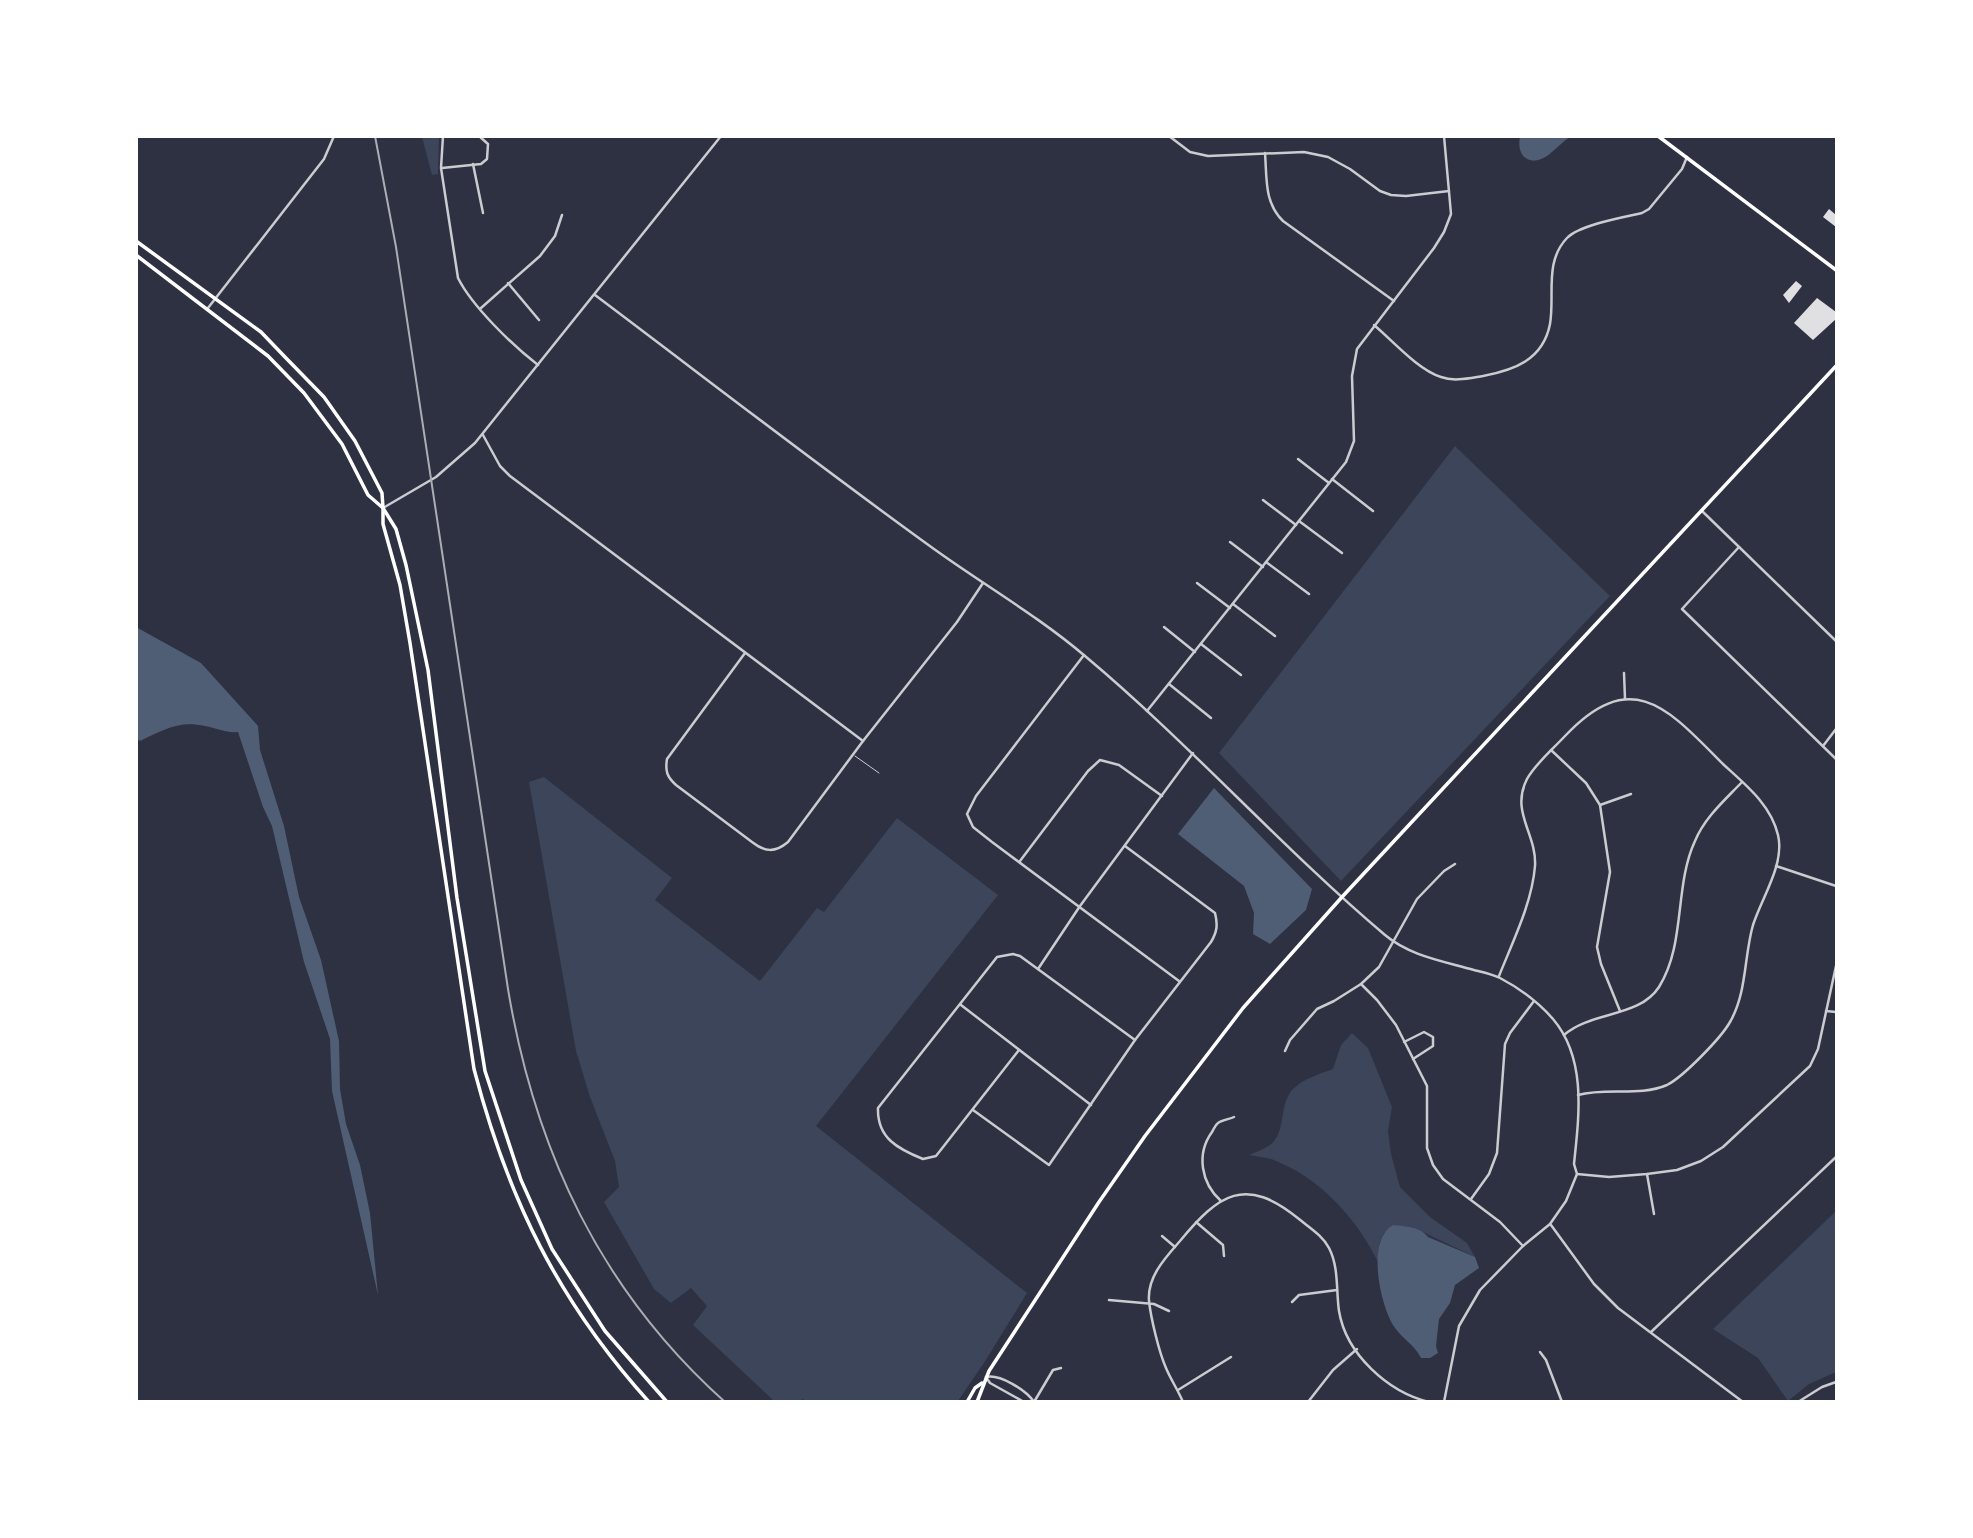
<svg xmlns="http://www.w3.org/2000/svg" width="1973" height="1538" viewBox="0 0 1973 1538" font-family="'Alegreya Sans',sans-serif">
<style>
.green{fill:#3c4559}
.water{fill:#4f5d75}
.building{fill:#e0e0e3}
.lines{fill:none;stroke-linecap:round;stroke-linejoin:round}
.service{stroke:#caccd0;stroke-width:1}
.minor{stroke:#caccd0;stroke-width:2.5}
.secondary{stroke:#fff;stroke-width:3.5}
.rail{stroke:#abadb3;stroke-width:2}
</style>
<rect width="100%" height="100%" fill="#2d3142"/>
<!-- green -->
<g class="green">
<polygon points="422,137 439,137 438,174 432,175"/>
<polygon points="1455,446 1610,596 1341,881 1219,753"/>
<polygon points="544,777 672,878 655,900 760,981 817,908 824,912 897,818 998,895 816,1126 1027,1293 984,1363 958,1401 806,1402 803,1399 800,1401 774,1401 693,1325 707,1306 691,1288 671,1303 654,1289 604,1202 619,1187 615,1161 590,1097 576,1051 529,782"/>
<path d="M 1352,1033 L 1368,1048 L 1392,1107 L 1388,1131 L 1391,1154 L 1400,1187 L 1430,1217 L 1467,1243 L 1475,1257 L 1425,1233 L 1405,1226 L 1384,1233 L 1380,1242 L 1378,1262 C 1357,1219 1321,1179 1276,1161 C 1268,1157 1258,1157 1249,1155 C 1256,1152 1264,1149 1270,1145 C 1287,1132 1278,1105 1293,1089 C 1303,1079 1319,1074 1333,1069 L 1341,1045 Z"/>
<polygon points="1836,1211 1836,1372 1809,1384 1788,1401 1758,1358 1713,1329"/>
</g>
<!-- water -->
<g class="water">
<path d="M 1520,137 L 1520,136 L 1570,137 C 1562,142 1555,150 1547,156 C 1529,168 1516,155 1520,137 Z"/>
<path d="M 136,627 L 201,663 L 258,726 L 260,750 L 284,826 L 299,897 L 321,960 L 339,1041 L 340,1089 L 346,1124 L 360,1165 L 370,1213 L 378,1295 L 332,1091 L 330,1039 L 304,962 L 272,826 L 263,807 L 238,732 C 226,733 216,728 205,726 C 179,720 163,730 140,741 L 137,739 Z"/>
<polygon points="1214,788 1312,889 1306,910 1270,944 1253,934 1254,913 1244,886 1178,834"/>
<path d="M 1393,1225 C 1404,1226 1421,1227 1428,1237 L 1475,1257 L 1479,1268 L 1455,1285 L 1450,1303 L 1439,1319 L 1436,1346 L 1438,1353 L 1430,1358 L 1421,1358 C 1414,1344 1401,1338 1393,1325 C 1380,1303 1366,1240 1393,1225 Z"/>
</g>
<!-- building -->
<g class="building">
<polygon points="1829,209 1836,215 1836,227 1823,217"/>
<polygon points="1796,281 1802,286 1789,303 1783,295"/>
<polygon points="1817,298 1836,312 1836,319 1813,340 1794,323"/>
</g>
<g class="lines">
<!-- service -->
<polyline class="service" points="855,756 879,773"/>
<!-- minor -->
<g class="minor">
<path d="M 443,136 L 441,168 L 458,278 C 472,306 512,345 538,365"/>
<polyline points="1169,136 1190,152 1208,156 1304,152 1328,157 1350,169 1380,191 1391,195 1406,196 1449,191"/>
<path d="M 1265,153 C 1267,179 1264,202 1283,221 L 1394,301"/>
<polyline points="473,164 483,213"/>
<polyline points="442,168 481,164 487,159 488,144 479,136"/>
<polyline points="508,283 539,320"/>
<path d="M 595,295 C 708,380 820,467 934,549 C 984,585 1038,616 1085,656 C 1190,744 1281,847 1385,935 C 1410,956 1443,961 1474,970 C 1482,972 1492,974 1500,978 C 1519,988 1539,1003 1553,1019 C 1587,1059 1579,1116 1574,1164 L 1577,1174 L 1566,1201 L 1550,1224 L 1523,1246 L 1480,1290 L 1459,1326 L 1444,1402"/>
<polyline points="208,308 324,159 334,136"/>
<polyline points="481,308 540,256 555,236 562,215"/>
<path d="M 1374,325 C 1392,340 1418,370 1441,377 C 1454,382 1470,378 1483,376 C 1514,370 1543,360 1550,324 C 1555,295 1544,262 1567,238 C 1579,225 1624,217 1642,213 L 1649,209 L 1682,169 L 1687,157"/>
<path d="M 483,435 L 500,466 L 510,476 L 863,741 L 788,842 C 775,853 765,852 752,842 L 676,785 C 667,777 665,771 667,759 L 745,653"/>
<polyline points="1298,459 1329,483"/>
<polyline points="1332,479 1373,511"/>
<polyline points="1263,500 1296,525"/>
<polyline points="383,508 436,477 475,443 721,136"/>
<polyline points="1702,511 1836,641"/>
<polyline points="1299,521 1342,553"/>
<polyline points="1230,542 1263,567"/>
<polyline points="1739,547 1682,609 1836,759"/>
<polyline points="1266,562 1309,594"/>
<polyline points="1197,583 1230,608"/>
<polyline points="1233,604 1275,636"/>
<polyline points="1164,627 1195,652"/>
<polyline points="1201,644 1241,675"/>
<polyline points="1084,655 976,796 967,814 973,827 992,842 1179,981"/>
<polyline points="1624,673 1625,699"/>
<polyline points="1169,684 1211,718"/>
<polyline points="1147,711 1346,462 1354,441 1352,376 1357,349 1434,248 1444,232 1451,214 1444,136"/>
<polyline points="863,741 957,622 983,583"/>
<polyline points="1823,746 1836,729"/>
<polyline points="1551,750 1586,783 1600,805 1610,872 1597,947 1601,964 1620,1011"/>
<polyline points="1600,805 1631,794"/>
<polyline points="1020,861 1088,771 1100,760 1119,765 1162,796"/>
<polyline points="1776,866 1836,886"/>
<polyline points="1038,969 1080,906 1193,753"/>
<path d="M 1499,976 C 1513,941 1532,903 1535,866 C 1537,834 1510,812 1527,779 C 1536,763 1553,749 1565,736 C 1633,664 1670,711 1724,765 C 1746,785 1771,805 1778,835 C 1785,864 1762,897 1753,925 C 1744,956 1747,993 1730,1022 C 1721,1038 1683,1077 1667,1085 C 1639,1097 1607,1087 1578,1095"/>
<polyline points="1361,984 1377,1000 1396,1025 1427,1086 1427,1148 1433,1165 1443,1179 1500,1222 1523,1246"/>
<polyline points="961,1005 1091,1105"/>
<polyline points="1826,1011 1836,1012"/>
<path d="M 1564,1035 C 1591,1011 1639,1018 1659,987 C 1686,944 1674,886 1695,841 C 1705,817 1725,800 1742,782"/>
<polyline points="1404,1042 1424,1032 1433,1037 1433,1046 1413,1059"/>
<path d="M 1019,1050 L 936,1156 L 923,1159 C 898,1149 877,1138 878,1108 L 997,957 L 1013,954 L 1020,956 L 1135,1040"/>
<polyline points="1285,1051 1290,1040 1317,1009 1334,1001 1361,984 1379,967 1417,899 1444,871 1455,864"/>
<path d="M 973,1110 L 1049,1165 L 1135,1040 L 1211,942 C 1217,932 1218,925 1215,913 L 1125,846"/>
<polyline points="1577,1174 1609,1177 1647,1174 1677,1170 1701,1161 1723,1147 1810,1066 1818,1049 1836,966"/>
<polyline points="1647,1174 1654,1214"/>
<polyline points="1471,1199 1489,1174 1497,1153 1505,1044 1510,1033 1534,1001"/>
<path d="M 1221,1201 C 1201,1183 1196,1154 1212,1132 C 1214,1129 1215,1125 1218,1123 C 1222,1120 1230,1119 1234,1117"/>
<polyline points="1196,1222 1223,1245 1224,1256"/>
<polyline points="1551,1225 1594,1284 1618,1308 1743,1402"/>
<polyline points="1162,1236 1175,1247"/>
<polyline points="1109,1300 1154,1304 1169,1311"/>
<polyline points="1292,1302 1299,1295 1337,1290"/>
<polyline points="1651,1332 1836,1157"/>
<polyline points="1540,1352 1546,1360 1562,1402"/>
<path d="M 986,1377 C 1000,1374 1026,1390 1034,1402"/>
<polyline points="986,1377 990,1383 1024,1402"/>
<polyline points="1178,1390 1231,1357"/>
<polyline points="1034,1402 1053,1370 1061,1368"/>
<path d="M 1183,1402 C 1178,1390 1171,1380 1166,1368 C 1159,1352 1151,1319 1149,1301 C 1147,1277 1165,1258 1180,1241 C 1219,1194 1245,1175 1299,1219 C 1310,1228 1323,1236 1329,1248 C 1339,1267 1336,1291 1339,1311 C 1346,1354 1388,1392 1429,1402"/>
<polyline points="1308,1402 1333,1370 1357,1349"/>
<polyline points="1798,1402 1822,1387 1836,1382"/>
</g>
<!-- secondary -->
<g class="secondary">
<polyline points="1658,136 1836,270"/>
<polyline points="136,241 261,332 284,356 324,397 355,441 382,493 383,508 396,529 406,565 428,670 457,898 485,1071 521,1180 552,1249 605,1331 667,1402"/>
<path d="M 136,255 L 268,356 L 304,393 L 342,444 L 368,495 L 383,508 L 383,524 L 400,585 L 410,643 L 474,1069 C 508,1199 558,1301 649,1402"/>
<polyline points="967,1402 975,1388 982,1383"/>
<polyline points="977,1402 989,1371 1099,1202 1145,1136 1243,1008 1342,897 1836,366"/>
</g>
<!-- rail -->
<path class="rail" d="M 375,136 L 396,247 L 508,989 C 535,1151 601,1291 725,1402"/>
</g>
<!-- border -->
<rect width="1973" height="1538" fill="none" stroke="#ffffff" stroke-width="276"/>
</svg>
